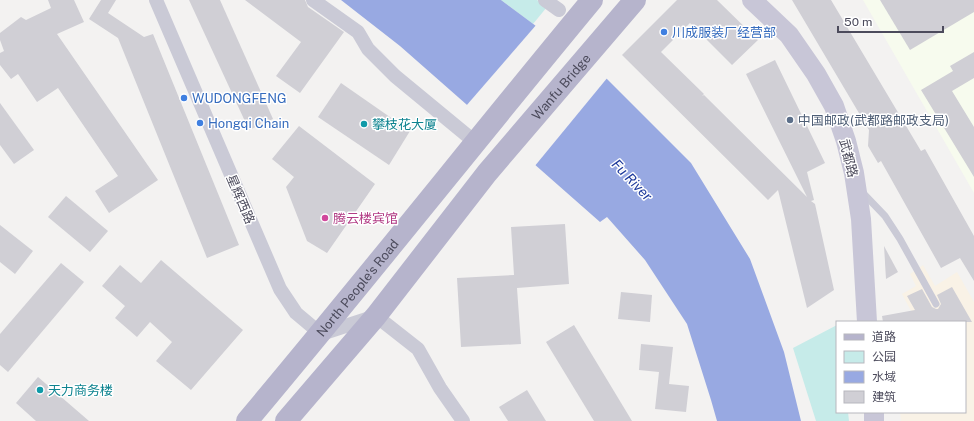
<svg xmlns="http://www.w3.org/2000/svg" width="974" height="421" viewBox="0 0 974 421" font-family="'Public Sans','Noto Sans SC',sans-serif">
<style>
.commercial{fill:#f7fbee}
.medical{fill:#f9f2e6}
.green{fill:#c6ebe9}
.water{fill:#98a9e2}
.pier{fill:#f3f2f1}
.building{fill:#d0cfd5}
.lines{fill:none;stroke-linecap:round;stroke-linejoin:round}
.lane{stroke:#cacad6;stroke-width:7}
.street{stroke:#cacad6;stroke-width:14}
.secondary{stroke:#c8c6d7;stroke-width:20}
.primary{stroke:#b6b4cc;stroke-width:22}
.shop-dot{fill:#3f7fe0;stroke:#fff;stroke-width:1.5}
.service-dot{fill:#5c6f8a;stroke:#fff;stroke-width:1.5}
.culture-dot{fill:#0f9aa8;stroke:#fff;stroke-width:1.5}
.hotel-dot{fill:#d1479c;stroke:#fff;stroke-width:1.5}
.labels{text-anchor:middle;stroke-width:3;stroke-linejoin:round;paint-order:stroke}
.shop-label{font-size:13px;fill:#366cbe;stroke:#fff;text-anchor:start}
.street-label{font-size:13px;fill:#4c4b5c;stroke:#fff}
.service-label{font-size:13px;fill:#4e5e75;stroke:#fff;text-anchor:start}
.culture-label{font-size:13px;fill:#0d838f;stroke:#fff;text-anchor:start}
.hotel-label{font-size:13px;fill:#b23c85;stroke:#fff;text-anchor:start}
.water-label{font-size:14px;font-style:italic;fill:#1e3a9c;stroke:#fff}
</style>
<rect width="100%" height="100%" fill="#f3f2f1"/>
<!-- commercial -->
<polygon class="commercial" points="863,0 974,0 974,193"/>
<!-- medical -->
<polygon class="medical" points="923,265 935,286 957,272 974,302 974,421 901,421 900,412 965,412 965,322 917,322 902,294 916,286 910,274"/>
<!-- green -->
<g class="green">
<polygon points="501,0 537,0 547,7 533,24"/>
<polygon points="837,325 837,412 848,412 849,421 816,421 793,348"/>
</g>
<!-- water -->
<polygon class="water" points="341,0 501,0 606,78 691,163 750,259 784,352 801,421 717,421 711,400 687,324 645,260 607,217 600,222 400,46"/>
<!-- pier -->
<polygon class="pier" points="537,24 608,77 534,167 466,106"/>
<!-- building -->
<g class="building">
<polygon points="48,0 74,0 84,22 57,34 158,180 109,213 95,191 118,176 58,88 37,102 18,74 11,79 0,65 0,53 4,51 0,40 0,33 21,17 26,20 51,8"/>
<polygon points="101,0 116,0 108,13 144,37 153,34 239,245 207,258 118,38 89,19"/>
<polygon points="189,0 220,0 273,119 249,130"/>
<polygon points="245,0 305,0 308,7 344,32 300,93 276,76 301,42"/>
<polygon points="677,0 717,0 758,40 732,65 690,23 661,52 704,94 702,96 704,95 807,197 746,74 775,60 825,163 807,172 814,200 811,201 815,204 834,290 807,308 778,190 768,200 622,55"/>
<polygon points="792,0 831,0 921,151 925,149 974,236 974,281 960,258 941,268 881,161 878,163 868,146 869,130"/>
<polygon points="880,0 974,0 974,12 910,50"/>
<polygon points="974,52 974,78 952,91 974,127 974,177 921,90 953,71 950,66"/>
<polygon points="341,83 410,131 389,165 318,117"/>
<polygon points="0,103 34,150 14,164 0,145"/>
<polygon points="299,126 375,184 327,253 307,241 286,187 294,177 272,159"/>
<polygon points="66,196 108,231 90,252 48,217"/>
<polygon points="565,224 569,284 517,288 521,344 461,347 457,278 514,275 511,227"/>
<polygon points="0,225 33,251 15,274 0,262"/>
<polygon points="884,246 898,272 886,279"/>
<polygon points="161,260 243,330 191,390 156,361 172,342 150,322 137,337 115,318 125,306 102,286 120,265 141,283"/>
<polygon points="61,263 84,282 8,372 0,365 0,334"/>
<polygon points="952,287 972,322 883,322 882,316 915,310 907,296 922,289 932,307 936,309 938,309 941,304 937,295"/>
<polygon points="621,292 652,295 650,322 618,319"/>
<polygon points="574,325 632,421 594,421 546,342"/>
<polygon points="641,344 673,347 669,384 689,386 686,412 655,409 659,372 639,370"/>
<polygon points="38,377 89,421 36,421 16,403"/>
<polygon points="527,390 546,421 508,421 499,407"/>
</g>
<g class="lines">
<!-- lane -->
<polyline class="lane" points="862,192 885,216 900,239 936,304"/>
<!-- street -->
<g class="street">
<polyline points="156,0 280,289 296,313 321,334 376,316 418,349 440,388 463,421"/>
<polyline points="313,0 358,32 368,49 395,76 475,142"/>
<polyline points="545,0 559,10"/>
</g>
<!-- secondary -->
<g class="secondary">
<polyline points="752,0 789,35 816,74 834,106 846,141 854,173 861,219 867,322"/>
<polyline points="874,412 874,421"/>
</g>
<!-- primary -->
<g class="primary">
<path id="s1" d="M 247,421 C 364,282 476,140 592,0"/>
<path id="s2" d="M 286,421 L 376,316 L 487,173 L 635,0"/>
</g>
</g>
<!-- markers -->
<g class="shop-dot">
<circle cx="664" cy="32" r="4"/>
<circle cx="184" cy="98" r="4"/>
<circle cx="200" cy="123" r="4"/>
</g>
<circle class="service-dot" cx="790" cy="120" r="4"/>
<g class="culture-dot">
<circle cx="364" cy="124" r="4"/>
<circle cx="40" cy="390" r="4"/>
</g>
<circle class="hotel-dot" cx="325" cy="218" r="4"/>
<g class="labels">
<!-- shop labels -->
<g class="shop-label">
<text x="672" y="37">川成服装厂经营部</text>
<text x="192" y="103">WUDONGFENG</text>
<text x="208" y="128">Hongqi Chain</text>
</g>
<!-- street labels -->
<g class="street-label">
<text dy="5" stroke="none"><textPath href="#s2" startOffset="433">Wanfu Bridge</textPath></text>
<text transform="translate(849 158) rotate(76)" y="5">武都路</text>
<text transform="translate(241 199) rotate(67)" y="5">星辉西路</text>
<text dy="5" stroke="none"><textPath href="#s1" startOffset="173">North People's Road</textPath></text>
</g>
<!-- service labels -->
<g class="service-label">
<text x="798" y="125">中国邮政(武都路邮政支局)</text>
</g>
<!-- culture labels -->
<g class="culture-label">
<text x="372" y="129">攀枝花大厦</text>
<text x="48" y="395">天力商务楼</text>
</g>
<!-- hotel labels -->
<g class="hotel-label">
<text x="333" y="223">腾云楼宾馆</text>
</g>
<!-- water labels -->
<g class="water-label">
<text transform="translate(632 180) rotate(46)" y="5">Fu River</text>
</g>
</g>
<!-- legend -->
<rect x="836" y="321" width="130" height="92" fill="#ffffff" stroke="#b7b7be"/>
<rect x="844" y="334" width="20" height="6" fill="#b6b4cc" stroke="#b7b7be"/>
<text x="872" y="341" font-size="12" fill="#4c4b5c">道路</text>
<rect x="844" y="351" width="20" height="12" fill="#c6ebe9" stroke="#b7b7be"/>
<text x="872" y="361" font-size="12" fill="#4c4b5c">公园</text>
<rect x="844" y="371" width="20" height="12" fill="#98a9e2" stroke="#b7b7be"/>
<text x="872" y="381" font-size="12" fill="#4c4b5c">水域</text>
<rect x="844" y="391" width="20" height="12" fill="#d0cfd5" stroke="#b7b7be"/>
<text x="872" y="401" font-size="12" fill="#4c4b5c">建筑</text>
<!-- scale -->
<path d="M838 26v6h105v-6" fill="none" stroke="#4c4b5c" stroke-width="2"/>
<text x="844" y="26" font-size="12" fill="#4c4b5c" stroke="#ffffff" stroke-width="3" paint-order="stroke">50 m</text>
</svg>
